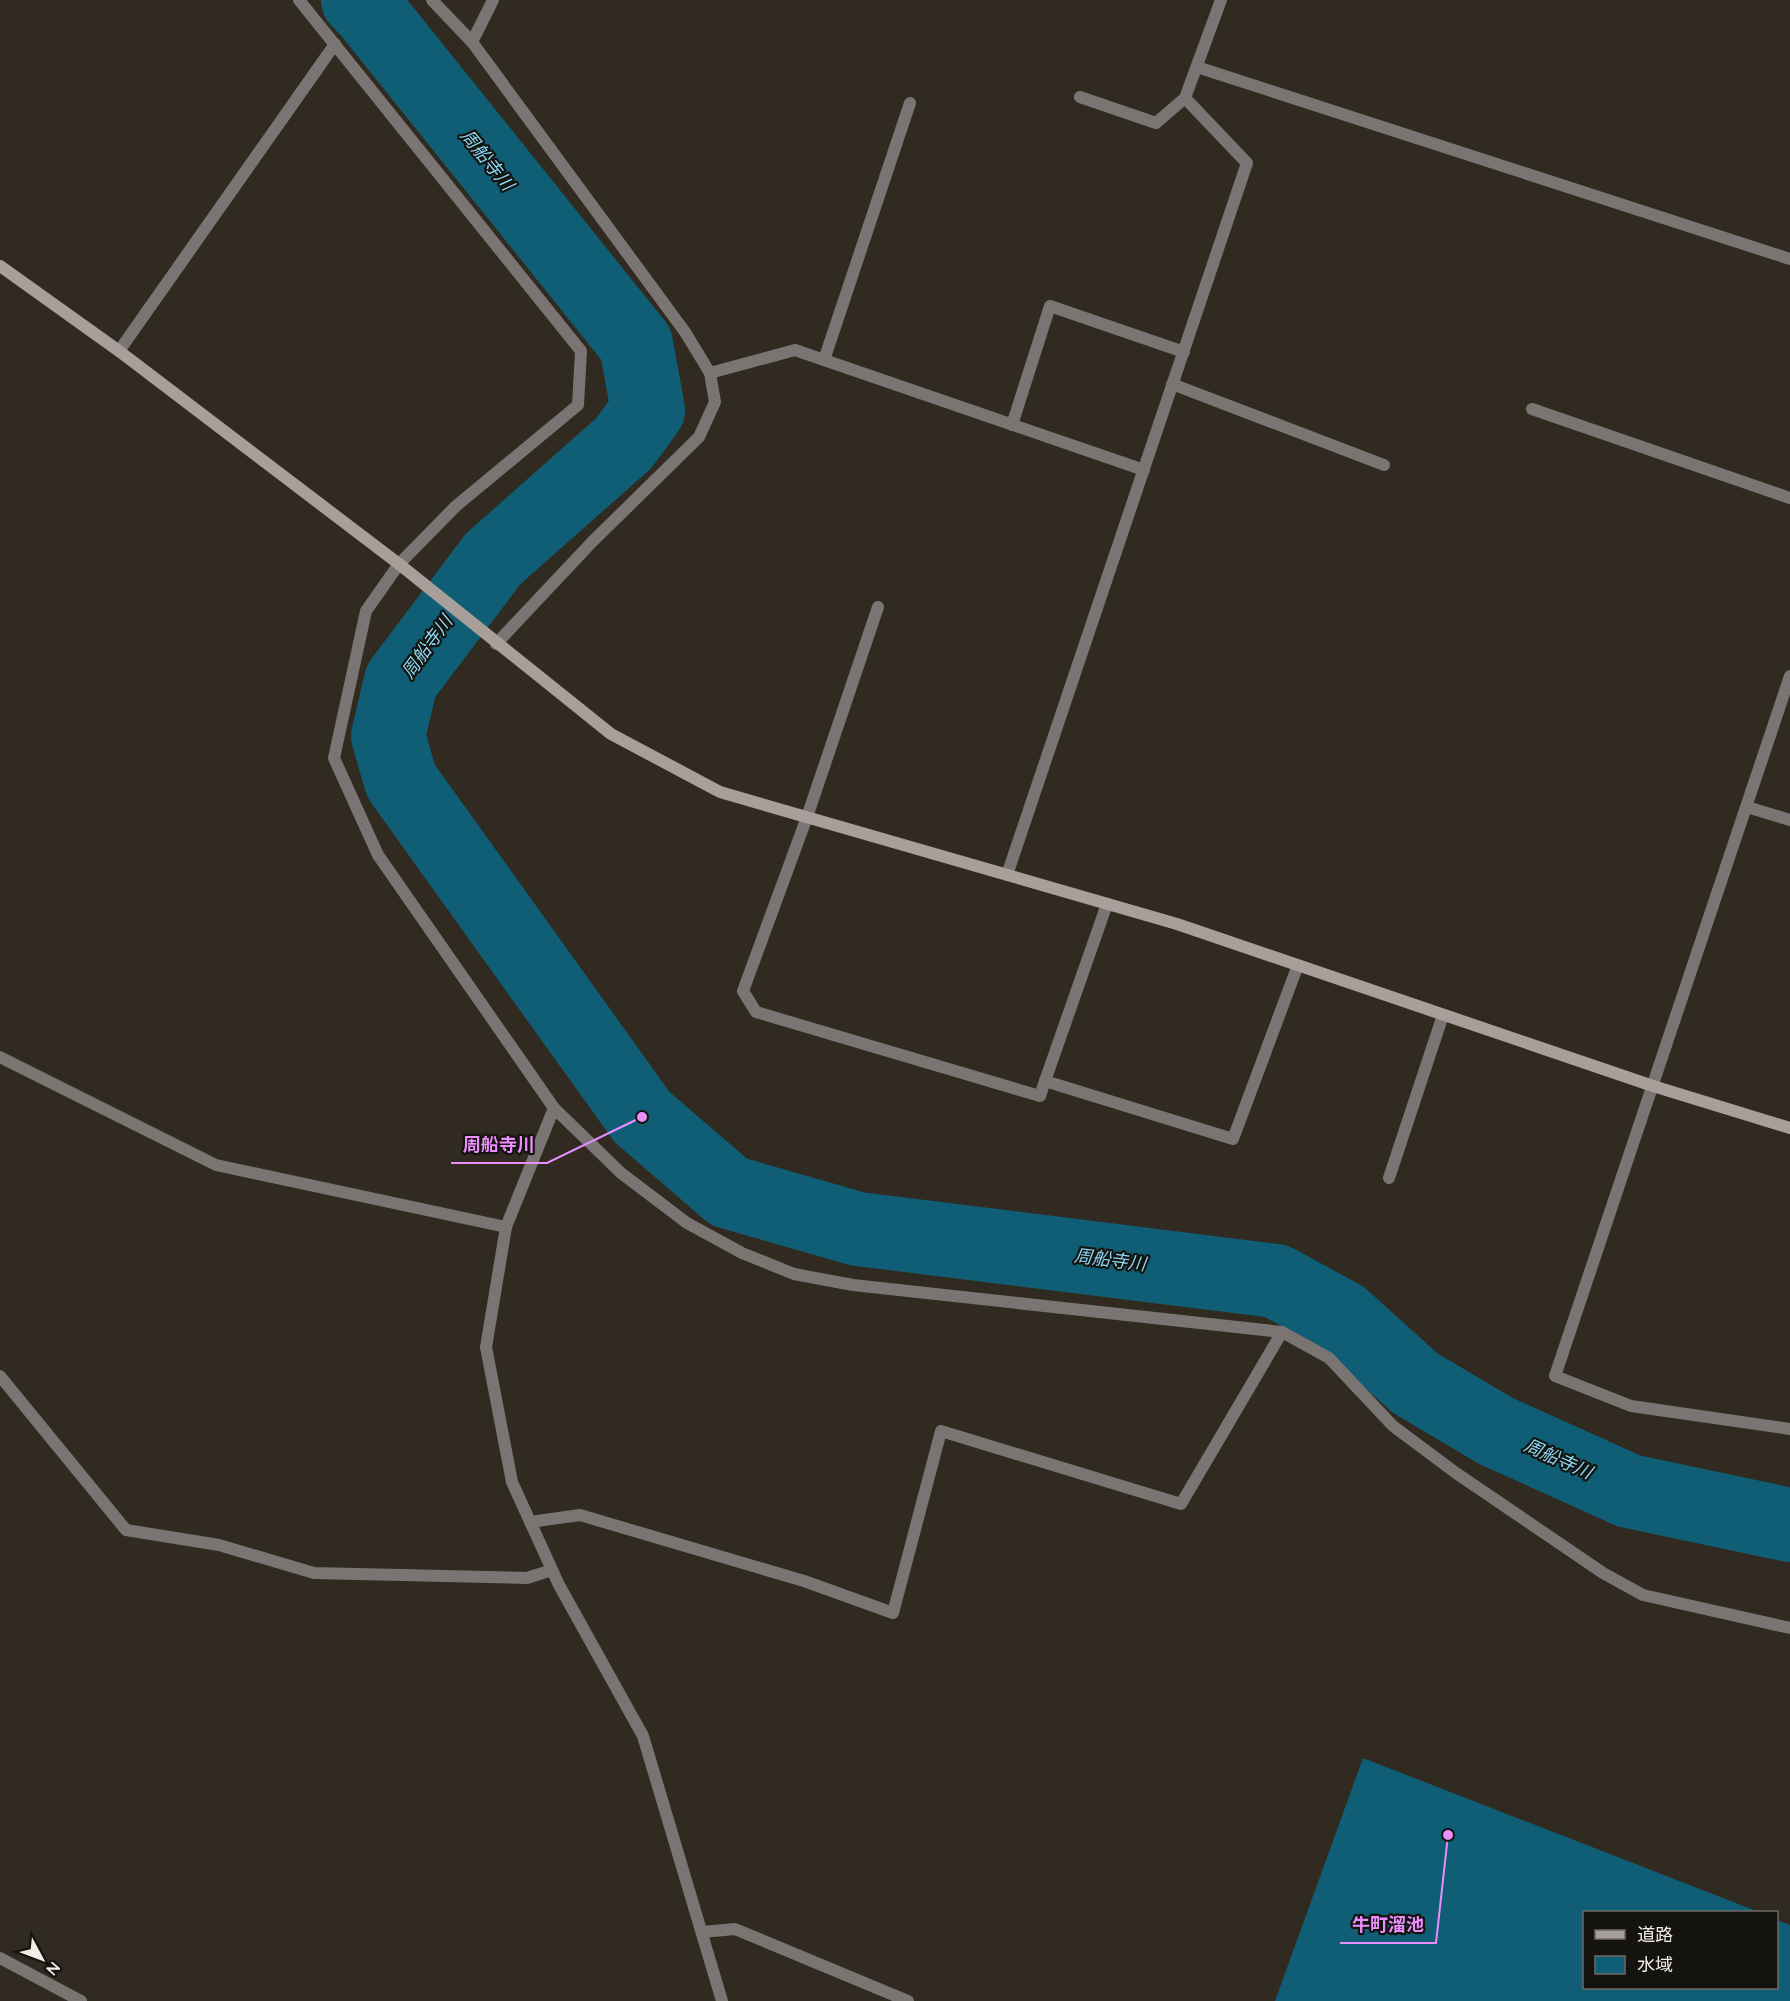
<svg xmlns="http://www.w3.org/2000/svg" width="1790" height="2001" viewBox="0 0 1790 2001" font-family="Quicksand,'Noto Sans JP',sans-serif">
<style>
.water{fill:#105e75}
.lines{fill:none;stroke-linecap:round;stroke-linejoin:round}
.river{stroke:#105e75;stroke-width:74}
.street{stroke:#7a7572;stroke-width:12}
.secondary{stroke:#a89f9a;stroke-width:12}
.labels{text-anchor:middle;stroke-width:4.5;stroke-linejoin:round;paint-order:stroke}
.water-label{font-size:18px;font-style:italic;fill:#8bd9f6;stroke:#15130f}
.leader{fill:none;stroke:#ea8dfd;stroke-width:2}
.callout-dot{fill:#ea8dfd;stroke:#15130f;stroke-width:2}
.callout-label{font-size:18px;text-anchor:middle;font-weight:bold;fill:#ea8dfd;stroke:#15130f;stroke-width:4.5;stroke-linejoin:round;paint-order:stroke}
</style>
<rect width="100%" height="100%" fill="#302a20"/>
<!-- water -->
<polygon class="water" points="1363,1758 1759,1912 1584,1912 1584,1988 1776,1988 1777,1920 1790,1925 1790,2001 1275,2001"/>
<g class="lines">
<!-- river -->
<polyline class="river" points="358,0 368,10 636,344 648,410 624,443 493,559 401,681 388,736 401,781 642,1117 729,1192 858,1229 1276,1281 1342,1317 1415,1383 1496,1431 1629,1491 1790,1525"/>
<!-- street -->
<g class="street">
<polyline points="299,0 581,351 578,405 456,506 399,564 366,611 334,758 378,855 554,1108 506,1227 486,1347 512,1482 559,1585 643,1736 722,2001"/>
<polyline points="432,0 472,42 685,332 710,373 715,402 699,437 592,542 496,644"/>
<polyline points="472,42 493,0"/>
<polyline points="1197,67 1790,259"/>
<polyline points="1080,97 1156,123 1185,98 1221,0"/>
<polyline points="119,351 335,44"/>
<polyline points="824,360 910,103"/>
<polyline points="710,373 795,350 1144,470"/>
<polyline points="1172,384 1384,465"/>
<polyline points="1532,409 1790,498"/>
<polyline points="1012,425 1050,306 1184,352"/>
<polyline points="878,607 807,817 743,991 756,1012 1040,1096 1045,1081 1233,1139 1298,965"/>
<polyline points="1790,676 1555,1376 1631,1406 1790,1429"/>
<polyline points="1747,807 1790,820"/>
<polyline points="1007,875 1247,163 1185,98"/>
<polyline points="0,1057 216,1165 506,1227"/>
<polyline points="1045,1081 1107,904"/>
<polyline points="554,1108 621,1173 687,1223 742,1253 794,1274 853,1285 1282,1332 1329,1358 1393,1426 1456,1473 1603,1573 1643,1595 1790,1628"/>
<polyline points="1389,1178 1443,1015"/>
<polyline points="0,1376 126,1530 219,1545 314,1573 527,1578 552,1570"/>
<polyline points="530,1522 580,1515 804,1581 893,1613 941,1431 1181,1504 1282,1332"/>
<polyline points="702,1932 735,1929 908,2001"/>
<polyline points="0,1958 81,2001"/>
</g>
<!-- secondary -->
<polyline class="secondary" points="0,266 119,351 399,564 611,734 720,792 1177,924 1653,1086 1790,1128"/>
</g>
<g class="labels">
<!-- water labels -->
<g class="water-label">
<text transform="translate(487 160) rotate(51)" y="6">周船寺川</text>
<text transform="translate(427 647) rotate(-54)" y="6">周船寺川</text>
<text transform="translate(1110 1260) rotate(7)" y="6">周船寺川</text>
<text transform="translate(1558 1459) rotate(24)" y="6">周船寺川</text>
</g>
</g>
<!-- callouts -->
<path class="leader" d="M642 1117L547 1163H451M1448 1835L1436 1943H1340"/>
<g class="callout-dot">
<circle cx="642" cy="1117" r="6"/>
<circle cx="1448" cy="1835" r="6"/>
</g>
<g class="callout-label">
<text x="499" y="1151">周船寺川</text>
<text x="1388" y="1931">牛町溜池</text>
</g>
<!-- legend -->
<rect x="1583" y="1911" width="195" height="78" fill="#15130f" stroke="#6d6a65" stroke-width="1.5"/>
<rect x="1595" y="1930" width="30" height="9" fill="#a89f9a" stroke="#6d6a65" stroke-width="1.5"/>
<text x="1637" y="1941" font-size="18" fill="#f1ede7">道路</text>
<rect x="1595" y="1956" width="30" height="18" fill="#105e75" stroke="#6d6a65" stroke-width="1.5"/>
<text x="1637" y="1971" font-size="18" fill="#f1ede7">水域</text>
<!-- north arrow -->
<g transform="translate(42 1959) rotate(131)" stroke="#15130f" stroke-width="4.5" paint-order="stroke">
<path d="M0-4.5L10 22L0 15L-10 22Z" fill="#f1ede7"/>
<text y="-9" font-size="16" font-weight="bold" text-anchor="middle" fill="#f1ede7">N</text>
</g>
</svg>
